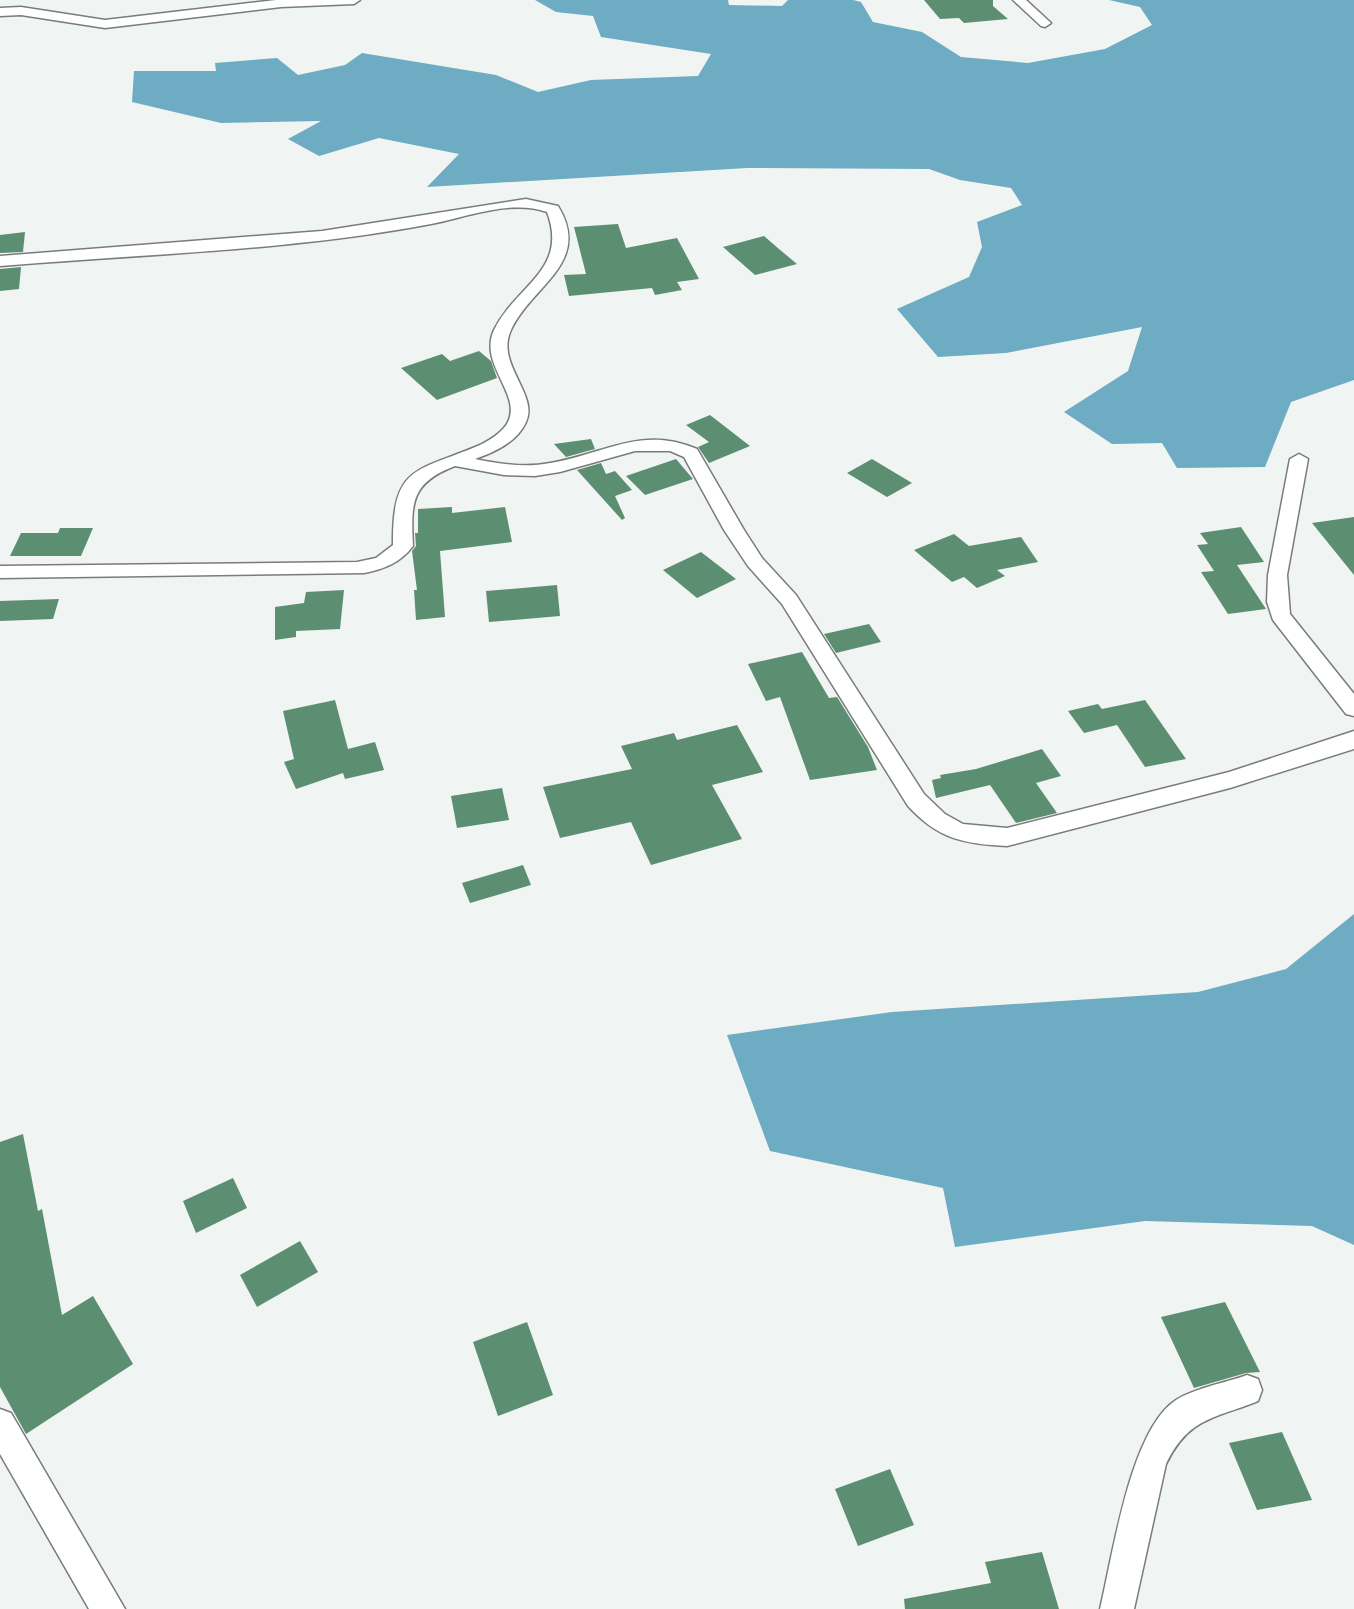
<svg xmlns="http://www.w3.org/2000/svg" width="1354" height="1609" viewBox="0 0 1354 1609" font-family="'Exo 2',sans-serif">
<style>
.water{fill:#6dacc2}
.building{fill:#5c8f71}
.lines{fill:none;stroke-linecap:round;stroke-linejoin:round}
.street-casing{stroke:#797c7b;stroke-width:3}
.street{fill:#fff;fill-rule:evenodd}
</style>
<rect width="100%" height="100%" fill="#f0f4f3"/>
<!-- water -->
<g class="water">
<polygon points="535,0 728,0 729,5 782,6 788,0 853,0 861,2 873,22 922,32 961,57 1028,63 1105,49 1152,25 1140,7 1109,0 1354,0 1354,380 1291,402 1265,467 1177,468 1162,443 1112,444 1064,412 1128,371 1142,327 1006,353 938,357 897,309 969,277 982,247 977,222 1022,205 1011,188 960,180 929,169 747,168 427,187 459,154 379,138 319,156 288,139 321,121 221,123 132,102 134,71 216,71 215,63 277,58 298,75 345,65 362,53 496,75 538,92 591,80 698,76 711,54 601,37 593,16 556,12"/>
<polygon points="1354,914 1354,1245 1312,1226 1145,1221 955,1247 943,1188 770,1151 727,1035 892,1012 1198,992 1286,969"/>
</g>
<!-- building -->
<g class="building">
<polygon points="924,0 993,0 993,6 1008,19 964,23 959,18 940,19"/>
<polygon points="618,224 626,248 677,238 699,279 677,282 682,290 655,295 652,288 569,296 564,275 586,274 574,227"/>
<polygon points="25,232 23,252 0,253 0,235"/>
<polygon points="764,236 779,249 797,264 755,275 723,247"/>
<polygon points="21,267 19,289 0,291 0,269"/>
<polygon points="479,351 491,361 497,378 437,400 401,368 442,354 450,361"/>
<polygon points="710,415 750,446 709,463 698,447 709,442 686,425"/>
<polygon points="591,439 595,449 566,457 554,444"/>
<polygon points="676,459 693,479 645,495 626,476"/>
<polygon points="872,459 912,483 887,497 847,473"/>
<polygon points="601,463 606,474 615,471 632,490 615,496 625,518 622,520 577,470"/>
<polygon points="452,507 452,513 505,507 512,542 440,551 445,617 416,620 414,590 417,590 412,551 416,546 415,533 418,533 418,509"/>
<polygon points="1354,517 1354,575 1312,523"/>
<polygon points="1241,527 1264,562 1237,565 1266,609 1228,614 1201,572 1214,571 1197,545 1208,544 1200,533"/>
<polygon points="60,528 93,528 81,556 10,556 21,533 58,533"/>
<polygon points="954,534 969,546 1021,537 1038,562 997,570 1005,576 977,588 964,577 952,582 914,550"/>
<polygon points="701,552 736,579 697,598 663,570"/>
<polygon points="557,585 560,616 489,622 486,591"/>
<polygon points="344,590 340,629 296,631 296,637 275,640 275,607 304,603 306,592"/>
<polygon points="59,599 53,619 0,621 0,601"/>
<polygon points="869,624 881,642 836,653 824,634"/>
<polygon points="802,652 829,698 837,697 868,747 877,770 810,780 780,697 766,701 748,664"/>
<polygon points="335,700 348,749 375,742 384,770 345,779 343,773 296,789 284,762 294,759 283,711"/>
<polygon points="1145,700 1186,759 1145,767 1117,725 1084,733 1068,711 1098,704 1102,709"/>
<polygon points="737,725 763,772 712,785 742,839 651,865 631,822 560,838 543,787 632,769 621,746 674,733 677,740"/>
<polygon points="1042,749 1061,776 1036,783 1057,813 1016,823 990,785 936,798 932,780 941,778 940,775 976,769"/>
<polygon points="502,788 509,820 457,828 451,796"/>
<polygon points="523,865 531,885 470,903 462,883"/>
<polygon points="23,1134 38,1211 42,1209 62,1315 93,1296 133,1364 26,1434 0,1387 0,1142"/>
<polygon points="233,1178 247,1208 196,1233 183,1201"/>
<polygon points="300,1241 318,1272 257,1307 240,1275"/>
<polygon points="1225,1302 1260,1372 1246,1373 1194,1388 1161,1317"/>
<polygon points="527,1322 553,1395 498,1416 473,1342"/>
<polygon points="1282,1432 1312,1500 1257,1510 1229,1443"/>
<polygon points="890,1469 914,1525 858,1546 835,1489"/>
<polygon points="1042,1552 1059,1609 905,1609 904,1599 991,1583 985,1562"/>
</g>
<g class="lines">
<!-- street casing -->
<g class="street-casing">
<g id="street">
<polygon points="276,0 360,0 354,4 281,7 105,28 21,15 0,16 0,8 21,7 105,20"/>
<polygon points="1013,0 1026,0 1051,23 1045,27 1041,26"/>
<path d="M 526,199 L 558,206 C 593,263 531,286 511,330 C 495,364 539,394 526,422 C 517,442 495,452 475,459 C 500,464 525,468 550,463 C 605,454 641,425 697,449 L 744,530 L 762,558 L 796,595 L 924,794 L 945,814 L 963,824 L 1007,828 L 1229,772 L 1354,731 L 1354,749 L 1230,788 L 1007,846 C 964,844 938,839 908,806 L 782,604 L 748,566 L 724,530 L 684,457 L 670,451 L 635,451 L 560,472 L 535,476 L 504,475 L 455,466 C 410,483 411,504 413,546 C 400,563 384,569 364,573 L 0,578 L 0,566 L 357,562 L 376,558 L 393,545 C 392,464 417,472 480,445 C 490,440 503,432 508,422 C 522,394 478,364 494,330 C 516,285 569,270 547,212 C 511,199 467,217 431,224 C 289,251 143,254 0,266 L 0,256 L 322,231 Z"/>
<polygon points="1299,454 1308,459 1287,575 1290,614 1354,694 1354,716 1346,714 1273,620 1267,602 1268,575 1290,459"/>
<path d="M 1247,1375 L 1258,1379 L 1262,1390 L 1258,1401 C 1214,1419 1189,1417 1166,1464 L 1134,1609 L 1100,1609 C 1113,1555 1130,1430 1176,1400 C 1195,1388 1225,1383 1247,1375 Z"/>
<polygon points="0,1409 11,1413 125,1609 89,1609 0,1454"/>
</g>
</g>
<!-- street -->
<use href="#street" class="street"/>
</g>
</svg>
